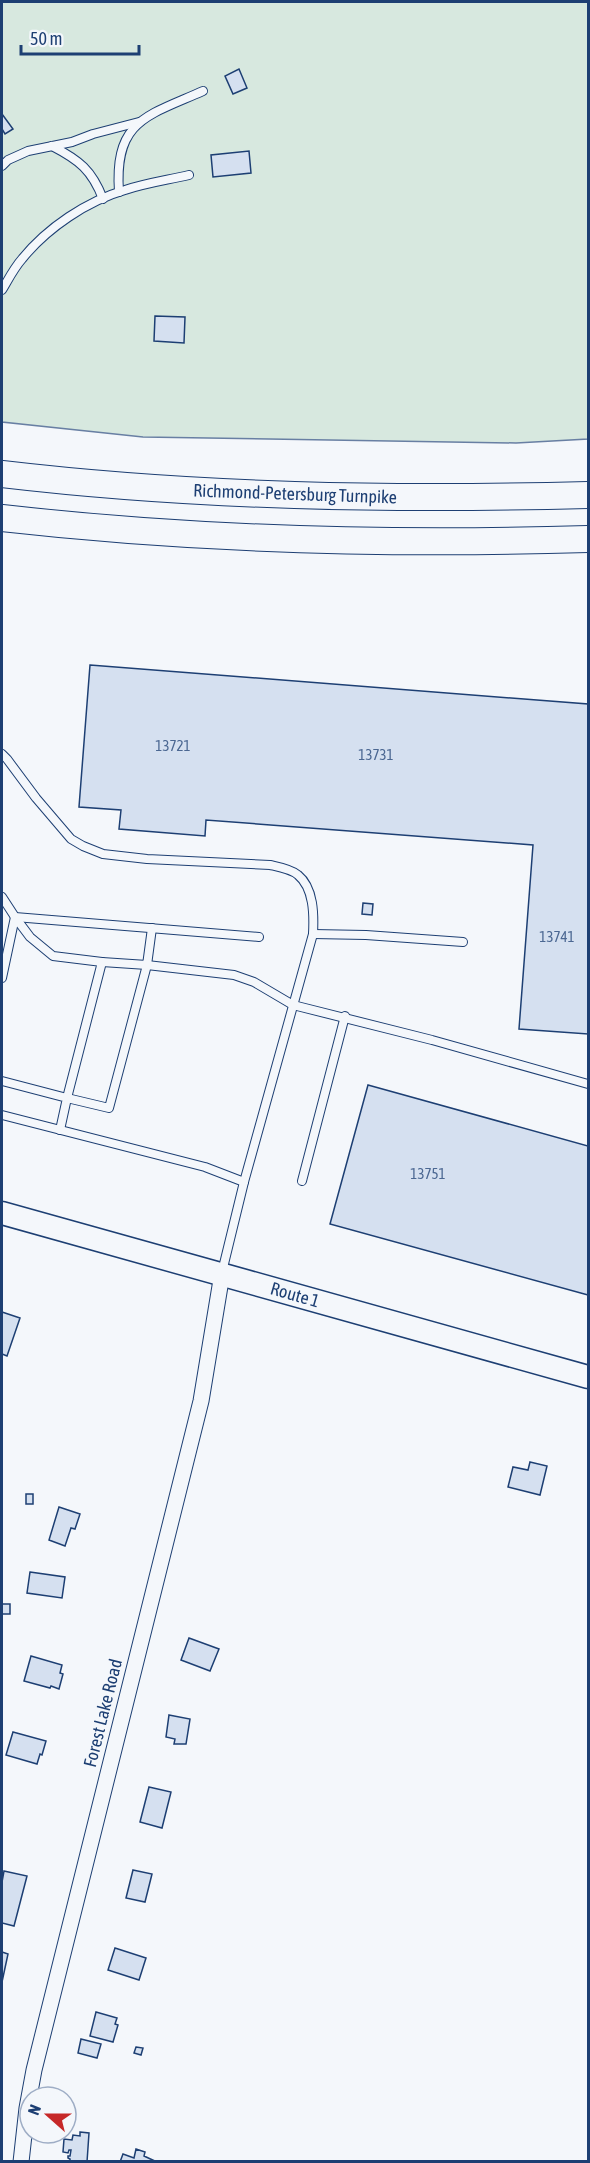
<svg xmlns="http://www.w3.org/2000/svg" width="590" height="2163" viewBox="0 0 590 2163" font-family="'Asap Condensed',sans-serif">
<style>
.green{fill:#d7e8df;stroke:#687fa3;stroke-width:1.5}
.building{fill:#d5e0f0;stroke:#1d3f73;stroke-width:1.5}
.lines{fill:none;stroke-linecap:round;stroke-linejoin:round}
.service-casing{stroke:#1d3f73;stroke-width:10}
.minor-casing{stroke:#1d3f73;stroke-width:17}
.primary-casing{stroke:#1d3f73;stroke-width:25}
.motorway-casing{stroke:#1d3f73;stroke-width:28}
.service{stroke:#f4f7fb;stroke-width:8}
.minor{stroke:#f4f7fb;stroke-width:15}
.primary{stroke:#f4f7fb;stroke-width:22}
.motorway{stroke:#f4f7fb;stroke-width:26}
.labels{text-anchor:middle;stroke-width:4.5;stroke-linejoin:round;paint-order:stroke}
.number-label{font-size:15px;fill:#4b6792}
.street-label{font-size:18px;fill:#1d3f73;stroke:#f4f7fb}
</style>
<rect width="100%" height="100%" fill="#f4f7fb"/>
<!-- green -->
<polygon class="green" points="2,2 588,2 588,439 516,443 143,437 2,422"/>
<!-- building -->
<g class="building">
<polygon points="239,69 247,88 233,94 225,76"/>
<polygon points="2,114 13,129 5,134 2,129"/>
<polygon points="249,151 251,173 213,177 211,155"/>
<polygon points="155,316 185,317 184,343 154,341"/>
<polygon points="90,665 588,704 588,1034 519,1029 533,845 206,820 205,836 119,829 121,810 79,807"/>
<polygon points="363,903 373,904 372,915 362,914"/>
<polygon points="368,1085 588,1146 588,1295 330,1224"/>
<polygon points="2,1312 20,1318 7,1356 2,1354"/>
<polygon points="530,1462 547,1466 540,1495 508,1487 513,1467 528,1470"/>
<rect x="26" y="1494" width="7" height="10"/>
<polygon points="59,1507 80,1514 75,1529 71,1528 65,1546 49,1540"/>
<polygon points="30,1572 65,1577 62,1598 27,1593"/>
<rect x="2" y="1604" width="8" height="10"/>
<polygon points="189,1638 219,1649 210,1671 181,1660"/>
<polygon points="31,1656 62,1665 60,1673 63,1674 59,1689 51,1686 50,1688 24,1681"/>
<polygon points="169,1715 190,1719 186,1744 174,1744 175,1739 166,1737"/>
<polygon points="13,1732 46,1741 42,1755 40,1754 37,1764 6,1755"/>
<polygon points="149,1787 171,1792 162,1828 140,1822"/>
<polygon points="133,1870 152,1874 145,1902 126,1898"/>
<polygon points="4,1871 27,1876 14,1926 2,1923 2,1882"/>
<polygon points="115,1948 146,1958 139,1980 108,1970"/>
<polygon points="2,1952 8,1954 2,1982"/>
<polygon points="96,2012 117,2018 115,2024 118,2025 113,2042 90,2036"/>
<polygon points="81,2039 101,2044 97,2058 78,2053"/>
<polygon points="136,2047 143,2048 141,2055 134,2053"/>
<polygon points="80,2132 89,2133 87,2162 70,2162 70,2159 68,2158 68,2156 70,2156 71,2150 69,2150 68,2153 63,2152 64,2139 72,2140 73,2135 80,2136"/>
<polygon points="136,2149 145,2152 144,2156 157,2162 120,2162 123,2154 134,2158"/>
</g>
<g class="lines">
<!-- service casing -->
<g class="service-casing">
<g id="service">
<path d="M 52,146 C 79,160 92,170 103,199"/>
<polyline points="2,166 8,160 28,151 72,142 93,134 139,122"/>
<path d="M 119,192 C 114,120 147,116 203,91"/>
<path d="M 2,290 C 8,280 14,268 22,259 C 47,228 87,201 125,190 C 146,183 168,180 189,175"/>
<path d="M 2,754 L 7,759 L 36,798 L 71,839 L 83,846 L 103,854 L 147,859 L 270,865 C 279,867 291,869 298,875 C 314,888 314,915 313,934 L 244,1182 L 222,1272"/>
<polyline points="2,897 15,917 259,937"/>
<polyline points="15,917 30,937 53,956 102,962 67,1098 109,1108 147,965 234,975 254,982 293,1005 432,1040 588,1084"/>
<polyline points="313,934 366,935 463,942"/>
<polyline points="102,962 147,965 152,928"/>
<polyline points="2,978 15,917"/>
<polyline points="2,1081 67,1098 60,1130"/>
<polyline points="2,1115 205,1167 244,1182"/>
<polyline points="302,1181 345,1016"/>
</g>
</g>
<!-- minor casing -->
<g class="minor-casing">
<polyline id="minor" points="21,2162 27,2108 34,2070 201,1401 222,1274"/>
</g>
<!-- primary casing -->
<g class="primary-casing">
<polyline id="primary" points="2,1213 588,1377"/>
</g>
<!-- motorway casing -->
<g class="motorway-casing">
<g id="motorway">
<path d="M 2,474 C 197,497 392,500 588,495"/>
<path d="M 2,518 C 197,540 392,545 588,539"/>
</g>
</g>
<!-- service -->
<use href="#service" class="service"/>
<!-- minor -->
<use href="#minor" class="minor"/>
<!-- primary -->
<use href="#primary" class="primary"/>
<!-- motorway -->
<use href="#motorway" class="motorway"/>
</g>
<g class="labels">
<!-- number labels -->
<g class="number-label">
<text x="173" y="751">13721</text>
<text x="376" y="760">13731</text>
<text x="557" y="942">13741</text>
<text x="428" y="1179">13751</text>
</g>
<!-- street labels -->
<g class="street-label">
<text transform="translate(295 494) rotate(2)" y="6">Richmond-Petersburg Turnpike</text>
<text transform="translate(295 1295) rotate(16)" y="6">Route 1</text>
<text transform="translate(103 1713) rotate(-76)" y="6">Forest Lake Road</text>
</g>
</g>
<!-- border -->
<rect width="590" height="2163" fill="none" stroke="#1d3f73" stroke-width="6"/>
<!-- north arrow -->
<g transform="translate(48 2115) rotate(291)"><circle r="28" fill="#f4f7fb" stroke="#9eadc5" stroke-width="1.5"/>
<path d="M0-4.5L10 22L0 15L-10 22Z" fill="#c62828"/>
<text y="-9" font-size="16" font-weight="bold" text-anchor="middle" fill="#1d3f73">N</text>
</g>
<!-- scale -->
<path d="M21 45v9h118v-9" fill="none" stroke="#1d3f73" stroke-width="3"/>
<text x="30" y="45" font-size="18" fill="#1d3f73" stroke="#f4f7fb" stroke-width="4.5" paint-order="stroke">50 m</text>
</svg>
